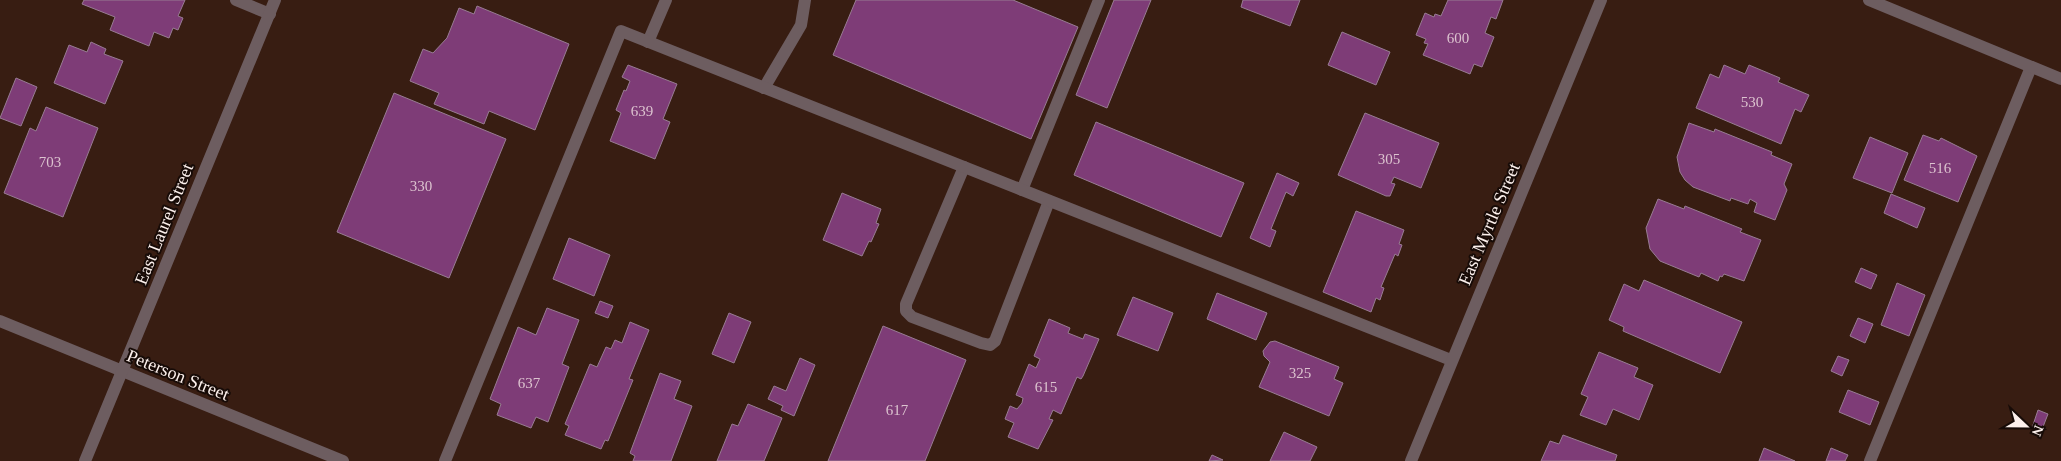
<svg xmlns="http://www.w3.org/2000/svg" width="2061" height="461" viewBox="0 0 2061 461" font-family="Georgia,serif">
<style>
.building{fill:#7e3c77;stroke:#987c93}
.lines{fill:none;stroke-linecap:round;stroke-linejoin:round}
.lane{stroke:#6d5d60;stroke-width:12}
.street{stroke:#6d5d60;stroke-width:12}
.labels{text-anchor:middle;stroke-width:4;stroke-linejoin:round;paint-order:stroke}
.number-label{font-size:15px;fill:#dcc3cf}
.street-label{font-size:18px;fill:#fcf0ec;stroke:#170b07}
</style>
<rect width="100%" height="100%" fill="#381d12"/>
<!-- building -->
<g class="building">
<polygon points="84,0 185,0 178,16 183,18 178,30 173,28 169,38 154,32 149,46 110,30 115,17 82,4"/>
<polygon points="856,0 1013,0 1078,27 1031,139 833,55"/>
<polygon points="1114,0 1151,0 1107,108 1076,95"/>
<polygon points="1243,0 1300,0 1290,26 1241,7"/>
<polygon points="1448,0 1503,0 1496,19 1491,17 1485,33 1494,37 1482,67 1474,64 1470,74 1423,55 1428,44 1424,43 1426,39 1416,35 1425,13 1434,17 1435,14 1441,16"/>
<polygon points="477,6 569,44 535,130 489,111 484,124 434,104 439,93 410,81 423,49 433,53 447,38 459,8 474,14"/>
<polygon points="1342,32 1390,52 1376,85 1328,65"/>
<polygon points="91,42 106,49 104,54 123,61 105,104 54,83 69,45 87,52"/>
<polygon points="628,65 677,84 663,119 670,122 655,159 610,141 621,113 616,110 624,90 626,91 630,81 622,77"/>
<polygon points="1724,65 1745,74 1749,65 1780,78 1778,82 1809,95 1801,112 1795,109 1781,144 1696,108 1710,74 1719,78"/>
<polygon points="16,78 37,87 21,126 0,118"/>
<polygon points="394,93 506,139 449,278 337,232"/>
<polygon points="46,107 98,128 63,217 4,193 30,128 36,131"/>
<polygon points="1365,113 1439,143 1421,188 1394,177 1391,183 1395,184 1390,196 1386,196 1338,175"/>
<polygon points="1096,122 1244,183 1221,237 1074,175"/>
<polygon points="1689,123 1714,132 1715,129 1772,152 1771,155 1792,164 1784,184 1787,190 1775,220 1754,212 1757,203 1750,199 1748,204 1731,198 1730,201 1693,187 1685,180 1680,172 1677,157"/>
<polygon points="1923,135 1939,141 1941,138 1977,156 1958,202 1904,180"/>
<polygon points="1870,137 1908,153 1892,193 1853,178"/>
<polygon points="1277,173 1299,183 1293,196 1286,192 1271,229 1276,231 1270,247 1250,238"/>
<polygon points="842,193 881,209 876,223 879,224 871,242 869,241 862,256 823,240"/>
<polygon points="1891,194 1925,208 1917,228 1884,213"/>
<polygon points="1658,199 1684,209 1685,206 1742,229 1740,232 1761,240 1744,281 1724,274 1722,277 1720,276 1718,281 1701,273 1699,277 1660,261 1650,249 1646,228"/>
<polygon points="1356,211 1404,230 1399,244 1402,245 1398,256 1395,254 1381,287 1384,288 1380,300 1376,298 1371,312 1323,292"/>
<polygon points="569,238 610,255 594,296 553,279"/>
<polygon points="1861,268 1877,275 1871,289 1855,282"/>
<polygon points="1644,280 1742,322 1720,373 1623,331 1624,327 1609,320 1624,284 1639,291"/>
<polygon points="1897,283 1925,295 1909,336 1881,325"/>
<polygon points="1217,293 1267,313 1256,340 1207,319"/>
<polygon points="1133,297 1173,313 1158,351 1117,335"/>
<polygon points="600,301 613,306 608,318 595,313"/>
<polygon points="547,308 579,320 562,364 569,367 548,422 536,417 531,428 497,415 501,404 490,399 518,327 536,335"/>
<polygon points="729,313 751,322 734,363 712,354"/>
<polygon points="1858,318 1873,324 1865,343 1850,336"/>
<polygon points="1049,319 1070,328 1068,333 1083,339 1085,334 1099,339 1083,376 1081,379 1077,377 1061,414 1053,410 1049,419 1053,420 1038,449 1008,437 1014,423 1005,419 1010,406 1017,409 1022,403 1023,398 1016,395 1029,364 1036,368 1040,359 1034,356"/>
<polygon points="630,322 649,330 629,379 633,380 608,441 605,440 601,449 565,435 569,426 565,424 590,364 597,367 606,347 611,349 615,340 622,343"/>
<polygon points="883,326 966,360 925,461 828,461"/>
<polygon points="1275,341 1339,367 1334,379 1343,383 1329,416 1259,387 1270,362 1264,356 1263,351 1270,342"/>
<polygon points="1599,352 1638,368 1634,377 1653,385 1639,420 1613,409 1606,425 1580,415 1588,397 1581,394"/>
<polygon points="1838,356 1849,360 1842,376 1831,371"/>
<polygon points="800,358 815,365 794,416 781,410 783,406 768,399 774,386 786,391"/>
<polygon points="660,373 681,381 674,399 692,406 671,461 633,461 635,456 630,453"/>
<polygon points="1848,390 1879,402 1870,425 1839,412"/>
<polygon points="748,404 782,418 764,461 717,461 732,424 738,426"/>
<polygon points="2038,410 2048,414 2041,432 2032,428"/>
<polygon points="1284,432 1317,447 1310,461 1270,461"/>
<polygon points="1563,435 1617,455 1615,461 1541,461 1550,441 1559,444"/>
<polygon points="1764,448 1795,461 1759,461"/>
<polygon points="1831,448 1848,455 1845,461 1826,461"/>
<polygon points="1212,455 1223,460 1209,461"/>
</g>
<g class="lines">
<!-- lane -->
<g class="lane">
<polyline points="236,0 270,14"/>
<polyline points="648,42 666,0"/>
<polyline points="764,88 801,25 805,0"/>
<polyline points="964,167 906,304 906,311 912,317 981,343 990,345 995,341 1049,201"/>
<polyline points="1022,190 1099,0"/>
<polyline points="445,461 621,31 1451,360"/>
<polyline points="1870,461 2031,67"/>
</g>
<!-- street -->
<g class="street">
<polyline points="1869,0 2061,79"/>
<polyline points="0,321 343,461"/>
<polyline points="85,461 275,0"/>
<polyline points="1411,461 1601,0"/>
</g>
</g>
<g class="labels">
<!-- number labels -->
<g class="number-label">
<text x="1458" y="43">600</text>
<text x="1752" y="107">530</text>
<text x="642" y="116">639</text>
<text x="1389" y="164">305</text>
<text x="50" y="167">703</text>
<text x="1940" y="173">516</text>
<text x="421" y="191">330</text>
<text x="1300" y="378">325</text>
<text x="529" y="388">637</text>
<text x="1046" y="392">615</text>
<text x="897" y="415">617</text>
</g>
<!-- street labels -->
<g class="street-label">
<text transform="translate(164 224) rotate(-68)" y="6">East Laurel Street</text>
<text transform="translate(1489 224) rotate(-67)" y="6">East Myrtle Street</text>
<text transform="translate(178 375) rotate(22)" y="6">Peterson Street</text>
</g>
</g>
<!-- north arrow -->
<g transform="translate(2026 426) rotate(112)" stroke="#170b07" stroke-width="4" paint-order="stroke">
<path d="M0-4L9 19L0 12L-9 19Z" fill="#fcf0ec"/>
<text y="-8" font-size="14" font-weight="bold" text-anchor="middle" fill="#fcf0ec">N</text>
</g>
</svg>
